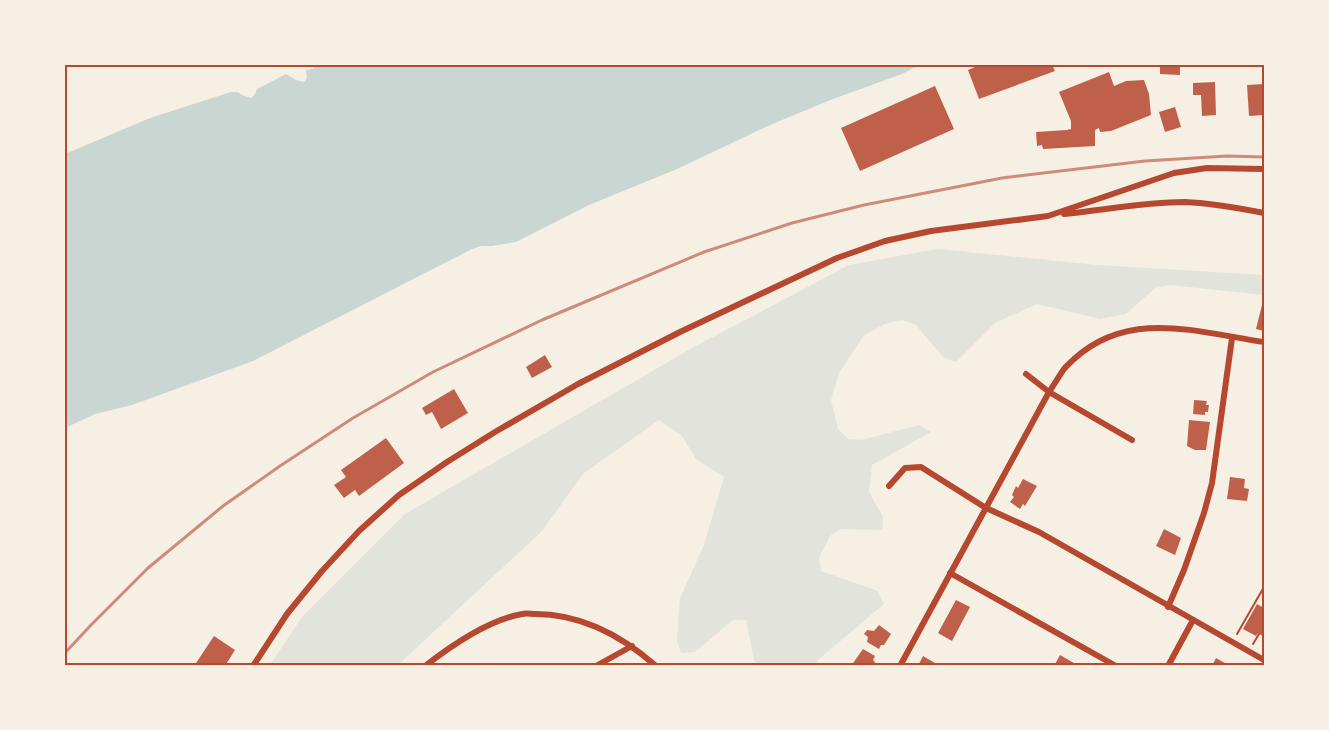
<svg xmlns="http://www.w3.org/2000/svg" width="1329" height="730" viewBox="0 0 1329 730" font-family="Overpass,sans-serif">
<style>
.green{fill:#e2e4dc}
.water{fill:#c9d6d2}
.building{fill:#bf614a}
.lines{fill:none;stroke-linecap:round;stroke-linejoin:round}
.path{stroke:#b5482f;stroke-width:2}
.service{stroke:#b5482f;stroke-width:3}
.minor{stroke:#b5482f;stroke-width:6}
.rail{stroke:#cf8b77;stroke-width:3}
.neatline{fill:none;stroke:#b5482f;stroke-width:2}
</style>
<rect width="100%" height="100%" fill="#f6efe4"/>
<!-- green -->
<polygon class="green" points="938,249 1098,265 1264,275 1264,295 1170,285 1155,288 1126,314 1100,319 1037,304 995,323 956,362 943,357 915,324 902,320 887,323 864,335 839,373 831,400 838,429 848,439 862,440 919,425 931,432 872,465 869,492 883,517 882,530 840,529 830,536 819,558 821,571 878,591 884,604 817,661 816,665 755,665 746,620 733,620 695,652 681,653 677,640 680,598 704,545 724,477 696,459 682,436 659,420 583,474 542,531 398,665 270,665 302,617 405,514 694,347 849,265"/>
<!-- water -->
<polygon class="water" points="316,65 316,64 920,65 902,74 833,99 770,125 677,169 589,205 516,242 492,246 481,246 472,249 253,361 132,405 95,414 65,428 65,154 150,118 231,92 238,92 242,95 251,98 255,94 257,89 286,74 296,80 304,82 307,78 306,70 313,69"/>
<!-- building -->
<g class="building">
<polygon points="982,64 1052,64 1055,71 979,99 968,70"/>
<polygon points="1160,64 1180,64 1180,75 1160,74"/>
<polygon points="1109,72 1114,86 1126,81 1144,80 1149,94 1151,115 1111,131 1100,132 1099,128 1095,130 1095,146 1043,149 1042,145 1037,146 1036,132 1067,130 1071,129 1071,121 1059,92"/>
<polygon points="1215,82 1216,115 1202,116 1201,95 1193,95 1193,83"/>
<polygon points="1264,84 1264,115 1249,116 1247,85"/>
<polygon points="935,86 954,129 860,171 841,128"/>
<polygon points="1175,107 1181,127 1165,132 1159,112"/>
<polygon points="1262,305 1264,305 1264,331 1256,329"/>
<polygon points="545,355 552,367 532,378 526,367"/>
<polygon points="454,389 468,413 441,429 432,412 426,415 422,408"/>
<polygon points="1194,400 1207,401 1206,405 1209,405 1208,412 1205,412 1205,415 1193,414"/>
<polygon points="1189,420 1210,422 1206,450 1195,450 1187,446"/>
<polygon points="386,438 404,463 359,496 355,490 344,498 334,485 346,477 341,470"/>
<polygon points="1230,477 1245,479 1244,488 1249,489 1247,501 1227,499"/>
<polygon points="1023,479 1037,486 1025,506 1023,504 1020,509 1010,502 1014,497 1012,495 1016,486 1018,488"/>
<polygon points="1164,529 1181,538 1175,555 1156,546"/>
<polygon points="956,600 970,607 952,641 938,633"/>
<polygon points="1257,604 1264,608 1264,637 1258,633 1256,636 1243,629"/>
<polygon points="879,625 891,634 884,645 881,645 879,649 867,642 868,637 864,634 867,630 874,631"/>
<polygon points="214,636 235,650 225,666 194,666"/>
<polygon points="863,649 875,656 873,660 875,662 874,666 851,666"/>
<polygon points="1060,655 1079,666 1054,666"/>
<polygon points="923,656 940,666 918,666"/>
<polygon points="1216,658 1230,666 1212,666"/>
</g>
<g class="lines">
<!-- path -->
<g class="path">
<polyline points="1237,634 1264,587"/>
<polyline points="1253,644 1259,634"/>
</g>
<!-- service -->
<polyline class="service" points="64,66 66,64"/>
<!-- minor -->
<g class="minor">
<path d="M 1064,214 C 1104,210 1145,202 1185,202 C 1212,203 1238,208 1264,213"/>
<polyline points="1026,374 1049,392 1132,440"/>
<polyline points="889,486 905,468 921,467 986,508 1039,532 1264,660"/>
<polyline points="950,573 1116,666"/>
<polyline points="1168,607 1184,570 1204,513 1212,483 1232,338"/>
<polyline points="253,666 287,614 322,571 359,531 399,495 447,462 495,432 578,384 680,332 837,258 885,241 931,231 1048,216 1174,173 1207,168 1264,169"/>
<path d="M 425,666 C 452,645 488,620 522,614 C 526,613 531,614 535,614 C 581,614 622,636 656,666"/>
<polyline points="596,666 632,646"/>
<path d="M 900,666 L 1049,392 C 1054,385 1059,376 1064,369 C 1067,365 1071,362 1074,359 C 1130,308 1199,333 1264,342"/>
<polyline points="1168,666 1193,620"/>
</g>
<!-- rail -->
<polyline class="rail" points="64,654 91,625 148,568 223,506 280,466 353,418 433,372 542,320 704,252 792,223 864,205 1002,178 1145,161 1227,156 1264,157"/>
</g>
<!-- border -->
<rect width="1329" height="730" fill="none" stroke="#f6efe4" stroke-width="132"/>
<rect x="66" y="66" width="1197" height="598" class="neatline"/>
</svg>
